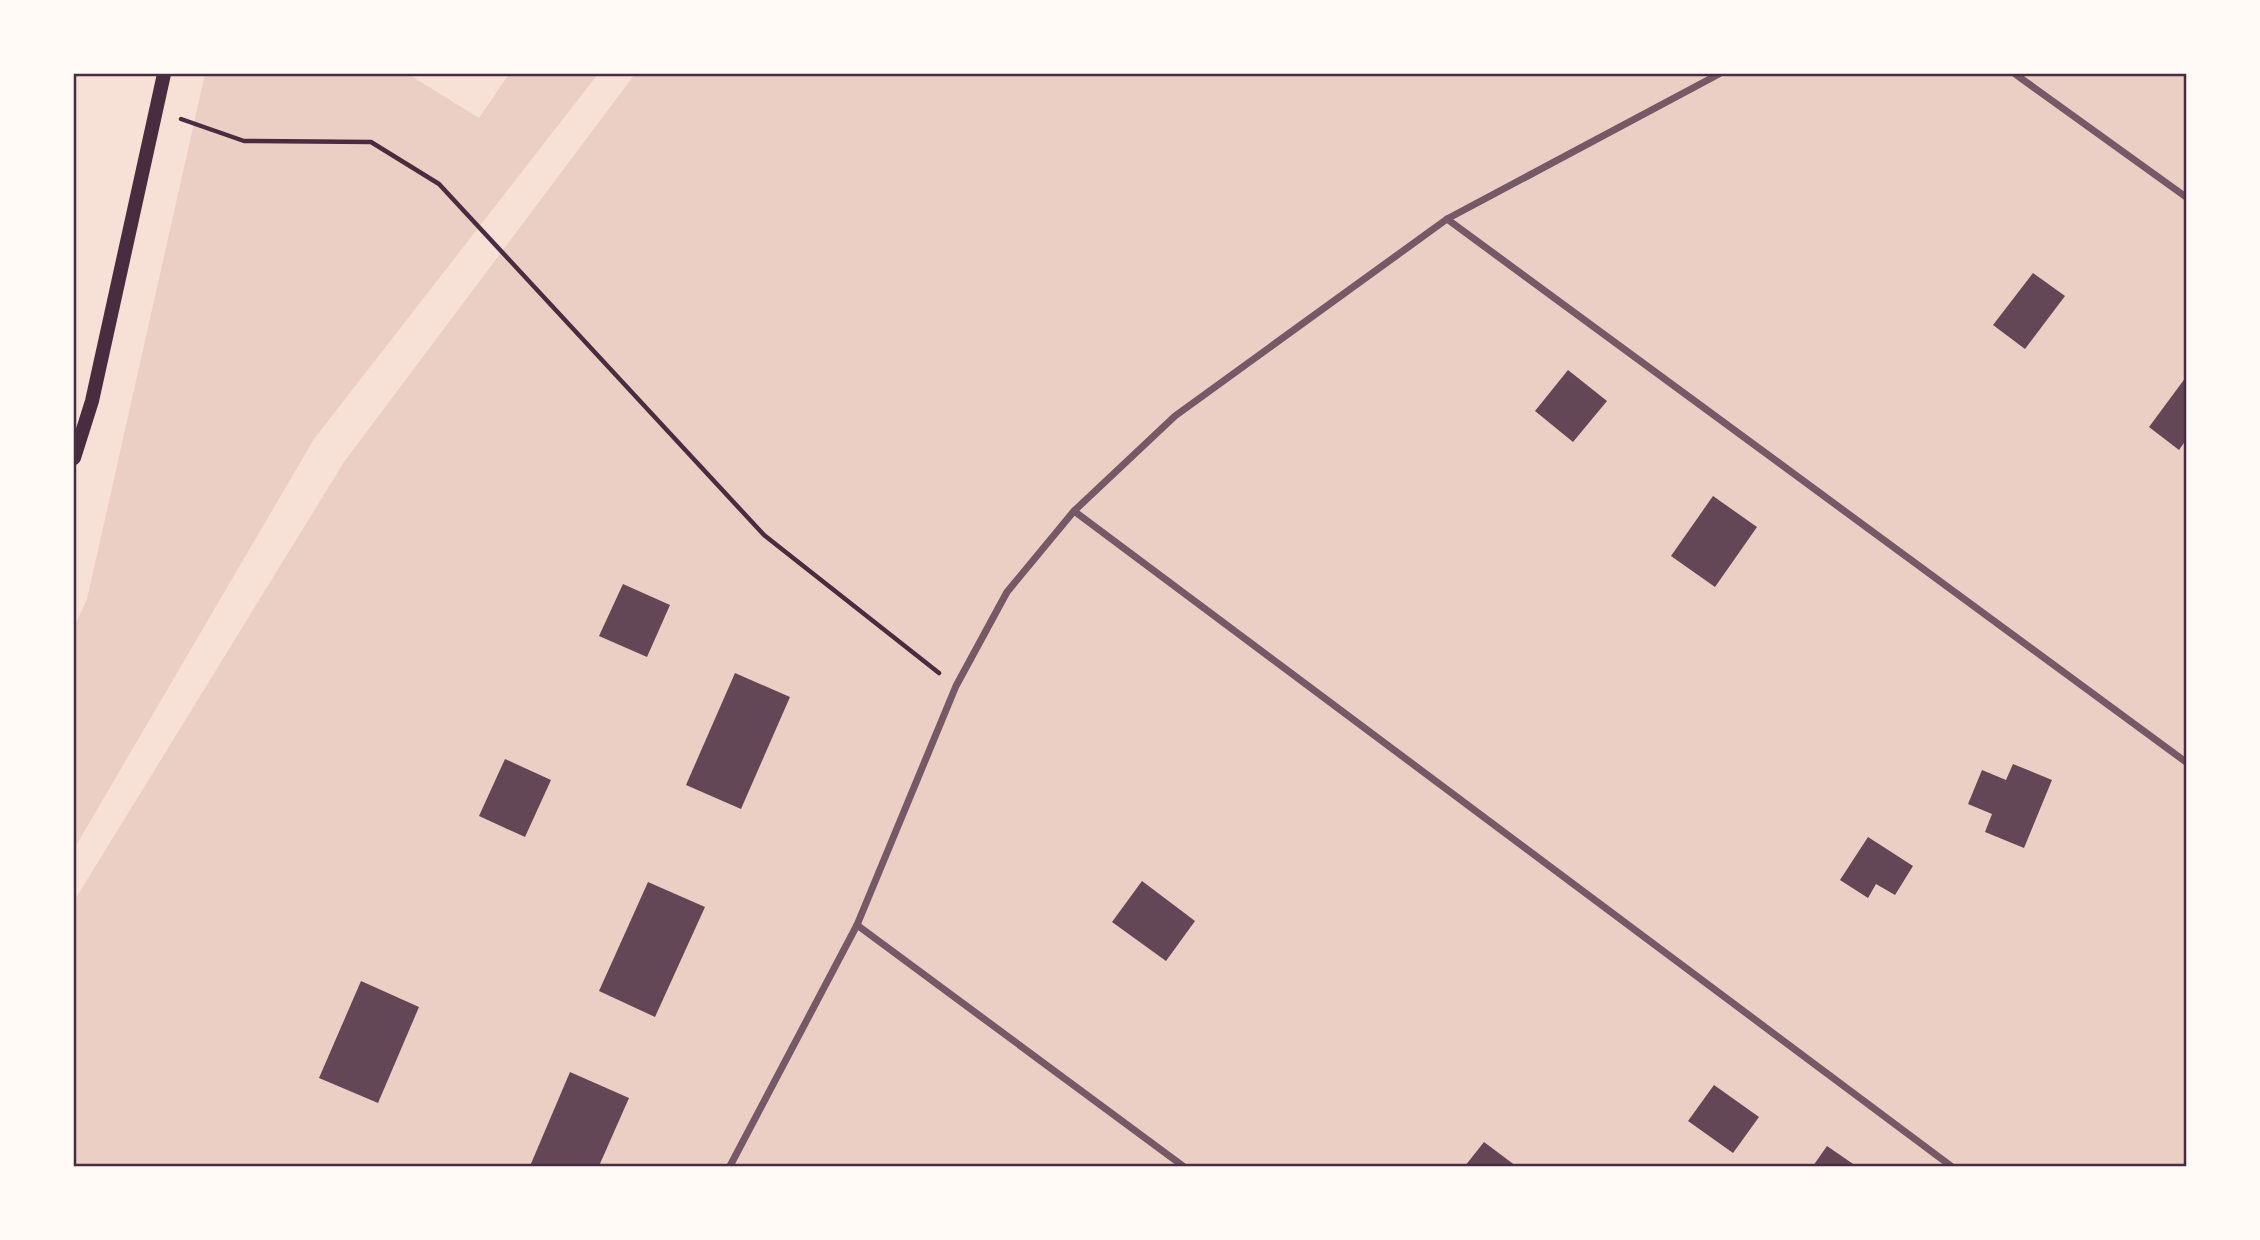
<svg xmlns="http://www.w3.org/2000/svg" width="2260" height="1240" viewBox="0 0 2260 1240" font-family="Helvetica,sans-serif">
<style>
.green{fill:#ebcfc5}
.building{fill:#644757}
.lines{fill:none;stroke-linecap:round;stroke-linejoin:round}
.path{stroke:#4a2c40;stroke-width:4.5}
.minor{stroke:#755966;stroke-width:7}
.secondary{stroke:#4a2c40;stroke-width:14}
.neatline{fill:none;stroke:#4a2c40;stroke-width:2.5}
</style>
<rect width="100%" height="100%" fill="#f7e1d7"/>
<!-- green -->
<g class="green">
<polygon points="205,74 408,74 479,118 509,74 598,74 314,439 74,849 74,627 87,599"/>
<polygon points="635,74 2186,74 2186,1166 74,1166 74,901 344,462"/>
</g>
<!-- building -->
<g class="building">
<polygon points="2033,273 2065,296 2025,349 1993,325"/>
<polygon points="1568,370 1607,401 1573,442 1535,411"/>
<polygon points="2186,377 2186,440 2179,450 2149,427"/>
<polygon points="1713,496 1757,527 1715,587 1671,556"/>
<polygon points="623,584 670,605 647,657 599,636"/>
<polygon points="735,673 790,697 741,809 686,785"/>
<polygon points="505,759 551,780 525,837 479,816"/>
<polygon points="2013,764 2052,780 2024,848 1985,832 1992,814 1968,804 1982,770 2006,780"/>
<polygon points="1868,837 1913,866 1895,895 1876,884 1868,898 1840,880"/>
<polygon points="1142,881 1195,921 1166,961 1112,922"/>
<polygon points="648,882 705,907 655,1017 599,991"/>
<polygon points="361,981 419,1007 378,1103 319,1078"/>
<polygon points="570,1072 629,1098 599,1166 530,1166"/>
<polygon points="1714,1085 1759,1117 1733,1153 1688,1121"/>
<polygon points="1484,1142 1516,1166 1465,1166"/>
<polygon points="1827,1146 1856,1166 1813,1166"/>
</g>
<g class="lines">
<!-- path -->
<polyline class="path" points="181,119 244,141 371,142 439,184 764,535 939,673"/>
<!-- minor -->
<g class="minor">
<polyline points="2015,74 2186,197"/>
<polyline points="1447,219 2186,762"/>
<polyline points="1074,511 1951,1166"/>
<polyline points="857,925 1183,1166"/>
<polyline points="730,1166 857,925 956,686 1007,592 1074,511 1175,416 1447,219 1719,74"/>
</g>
<!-- secondary -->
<polyline class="secondary" points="74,458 92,401 164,74"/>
</g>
<!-- border -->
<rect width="2260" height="1240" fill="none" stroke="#fffaf5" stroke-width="150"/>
<rect x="75" y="75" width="2110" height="1090" class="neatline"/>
</svg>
